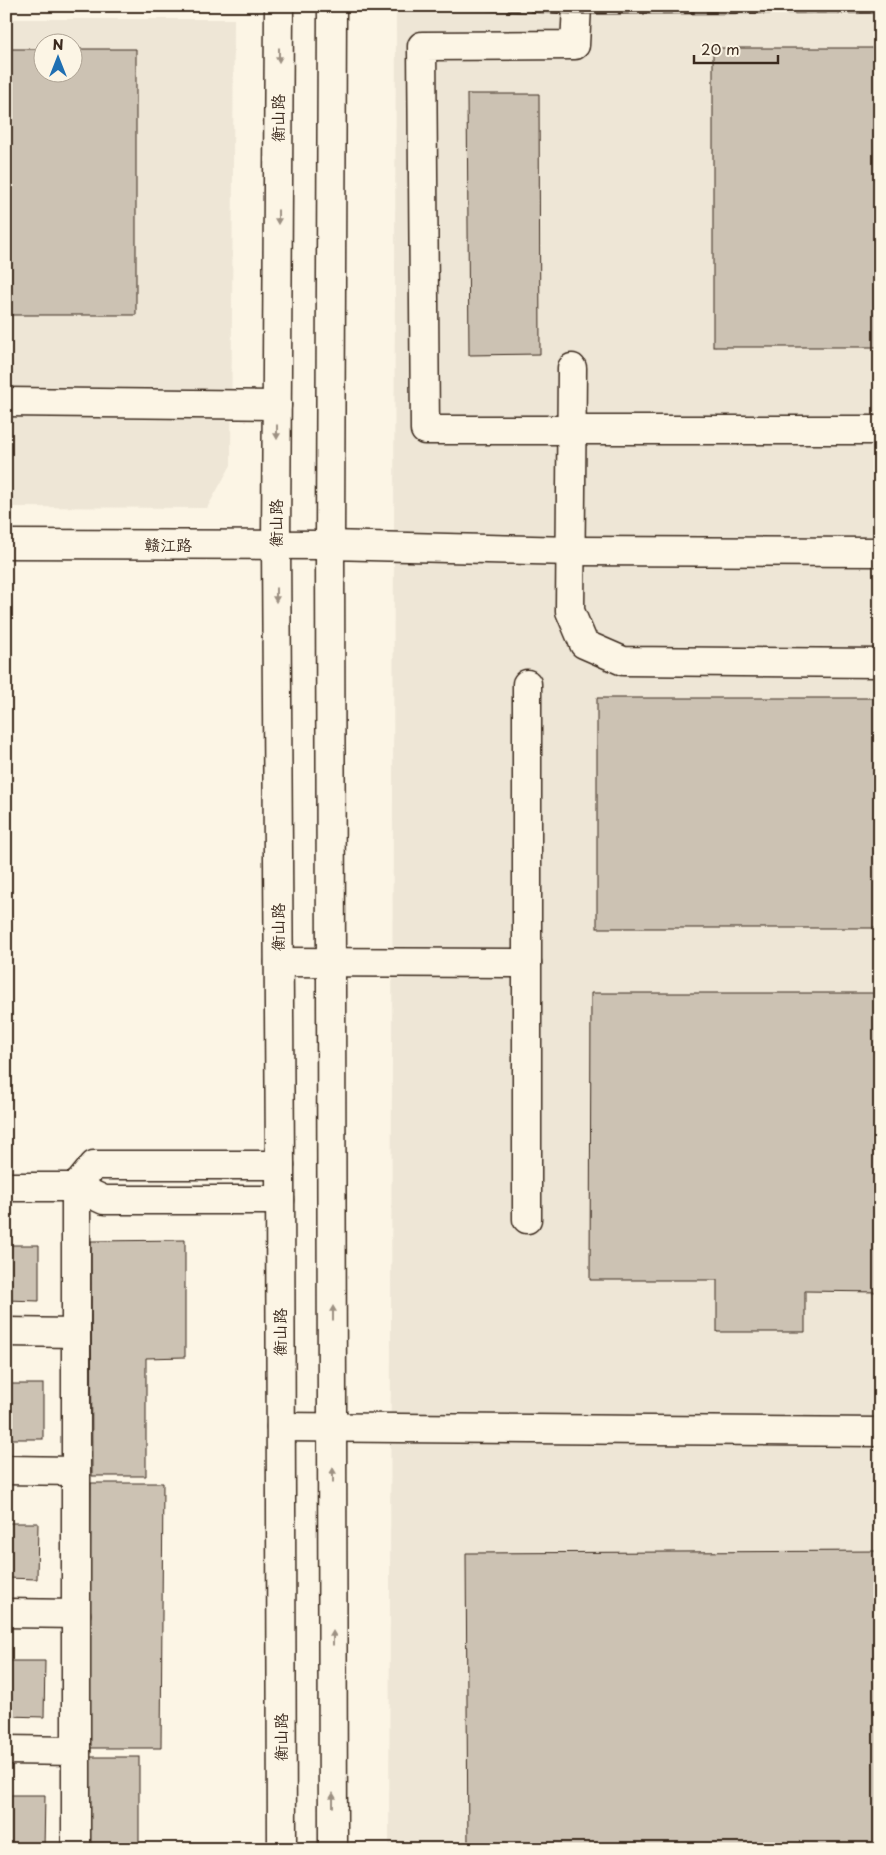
<svg xmlns="http://www.w3.org/2000/svg" width="886" height="1855" viewBox="0 0 886 1855" font-family="'Playpen Sans','LXGW WenKai TC',sans-serif">
<style>
.built{fill:#eee6d6;fill-rule:evenodd}
.building{fill:#ccc2b3;stroke:#3b2a1e}
.lines{fill:none;stroke-linecap:round;stroke-linejoin:round}
.minor-casing{stroke:#3b2a1e;stroke-width:31}
.minor{stroke:#fcf5e5;stroke-width:28}
.rail-casing{stroke:#3b2a1e;stroke-width:5.5}
.rail{stroke:#fcf5e5;stroke-width:4;stroke-dasharray:11;stroke-linecap:butt}
.oneway{fill:#9c9082}
.labels{text-anchor:middle;stroke-width:5;stroke-linejoin:round;paint-order:stroke}
.street-label{font-size:16px;fill:#3b2a1e;stroke:#fcf5e5}
</style>
<rect width="100%" height="100%" fill="#fcf5e5"/>
<filter id="ink" filterUnits="userSpaceOnUse"><feTurbulence type="fractalNoise" baseFrequency=".02" numOctaves="2"/><feDisplacementMap in="SourceGraphic" scale="10" xChannelSelector="R" yChannelSelector="G"/><feConvolveMatrix kernelMatrix="1 2 1 2 8 2 1 2 1" color-interpolation-filters="sRGB"/></filter>
<g filter="url(#ink)">
<!-- built -->
<g class="built">
<polygon points="396,6 880,6 880,1849 389,1849"/>
<path d="M 6,19 L 234,19 L 231,465 L 207,508 L 6,507 ZM 42,42 L 72,42 L 72,72 L 42,72 Z"/>
</g>
<!-- building -->
<g class="building">
<rect x="713" y="48" width="167" height="299"/>
<polygon points="6,49 42,49 42,72 72,72 72,49 136,49 136,315 6,315"/>
<polygon points="467,94 539,94 540,354 469,355"/>
<rect x="597" y="698" width="283" height="230"/>
<polygon points="591,993 880,993 880,1292 805,1291 805,1332 717,1332 717,1280 590,1280"/>
<polygon points="185,1240 185,1357 146,1358 146,1476 92,1476 91,1241"/>
<polygon points="6,1245 39,1245 39,1301 6,1300"/>
<rect x="6" y="1384" width="37" height="55"/>
<polygon points="91,1483 163,1483 161,1748 89,1748"/>
<polygon points="6,1523 38,1523 37,1579 6,1578"/>
<polygon points="880,1551 880,1849 468,1849 466,1553"/>
<polygon points="6,1661 45,1661 44,1717 6,1716"/>
<rect x="88" y="1757" width="51" height="92"/>
<polygon points="6,1795 45,1795 44,1849 6,1849"/>
</g>
<g class="lines">
<!-- minor casing -->
<g class="minor-casing">
<g id="minor">
<polyline points="279,6 276,545 280,1165 282,1849"/>
<polyline points="332,6 330,545 333,1849"/>
<polyline points="577,6 575,45 422,46 425,430 880,430"/>
<polyline points="572,368 570,611 584,644 623,661 880,663"/>
<polyline points="6,402 277,405"/>
<polyline points="6,544 330,545 571,551 880,552"/>
<polyline points="527,684 527,1219"/>
<polyline points="279,962 527,963"/>
<polyline points="280,1165 94,1165 76,1187 104,1200 280,1200"/>
<polyline points="6,1187 76,1187 76,1849"/>
<polyline points="6,1332 76,1333"/>
<polyline points="281,1427 880,1432"/>
<polyline points="6,1470 76,1471"/>
<polyline points="6,1613 76,1614"/>
<polyline points="6,1750 76,1751"/>
</g>
</g>
<!-- minor -->
<use href="#minor" class="minor"/>
<!-- rail casing -->
<g class="rail-casing">
<polyline id="rail" points="431,6 577,12 880,11"/>
</g>
<!-- rail -->
<use href="#rail" class="rail"/>
</g>
<!-- one-way arrows -->
<defs><path id="oneway-solid" d="M-6-.8H1V-3.2L6.5 0L1 3.2V.8H-6Z" transform="scale(1.25)"/></defs>
<g class="oneway">
<use href="#oneway-solid" transform="translate(279 55) rotate(90)"/>
<use href="#oneway-solid" transform="translate(278 217) rotate(90)"/>
<use href="#oneway-solid" transform="translate(277 432) rotate(90)"/>
<use href="#oneway-solid" transform="translate(276 595) rotate(90)"/>
<use href="#oneway-solid" transform="translate(333 1313) rotate(-90)"/>
<use href="#oneway-solid" transform="translate(333 1475) rotate(-90)"/>
<use href="#oneway-solid" transform="translate(333 1638) rotate(-90)"/>
<use href="#oneway-solid" transform="translate(333 1800) rotate(-90)"/>
</g>
</g>
<g class="labels">
<!-- street labels -->
<g class="street-label">
<text transform="translate(278 118) rotate(-90)" y="6">衡山路</text>
<text transform="translate(276 523) rotate(-90)" y="6">衡山路</text>
<text x="168" y="551">赣江路</text>
<text transform="translate(278 927) rotate(-90)" y="6">衡山路</text>
<text transform="translate(280 1332) rotate(-90)" y="6">衡山路</text>
<text transform="translate(281 1737) rotate(-90)" y="6">衡山路</text>
</g>
</g>
<!-- margin -->
<rect width="886" height="1855" fill="none" stroke="#fcf5e5" stroke-width="25"/>
<rect x="12" y="12" width="861" height="1830" fill="none" stroke="#3b2a1e" stroke-width="2" filter="url(#ink)"/>
<!-- north arrow -->
<g transform="translate(58 58)"><circle r="24" fill="#fcf5e5" stroke="#afa495"/>
<path d="M0-4L9 19L0 12L-9 19Z" fill="#1f6fb2"/>
<text y="-8" font-size="14" font-weight="bold" text-anchor="middle" fill="#3b2a1e">N</text>
</g>
<!-- scale -->
<path d="M694 55v8h84v-8" fill="none" stroke="#3b2a1e" stroke-width="2.5"/>
<text x="701" y="55" font-size="15" fill="#3b2a1e" stroke="#fcf5e5" stroke-width="4" paint-order="stroke">20 m</text>
</svg>
